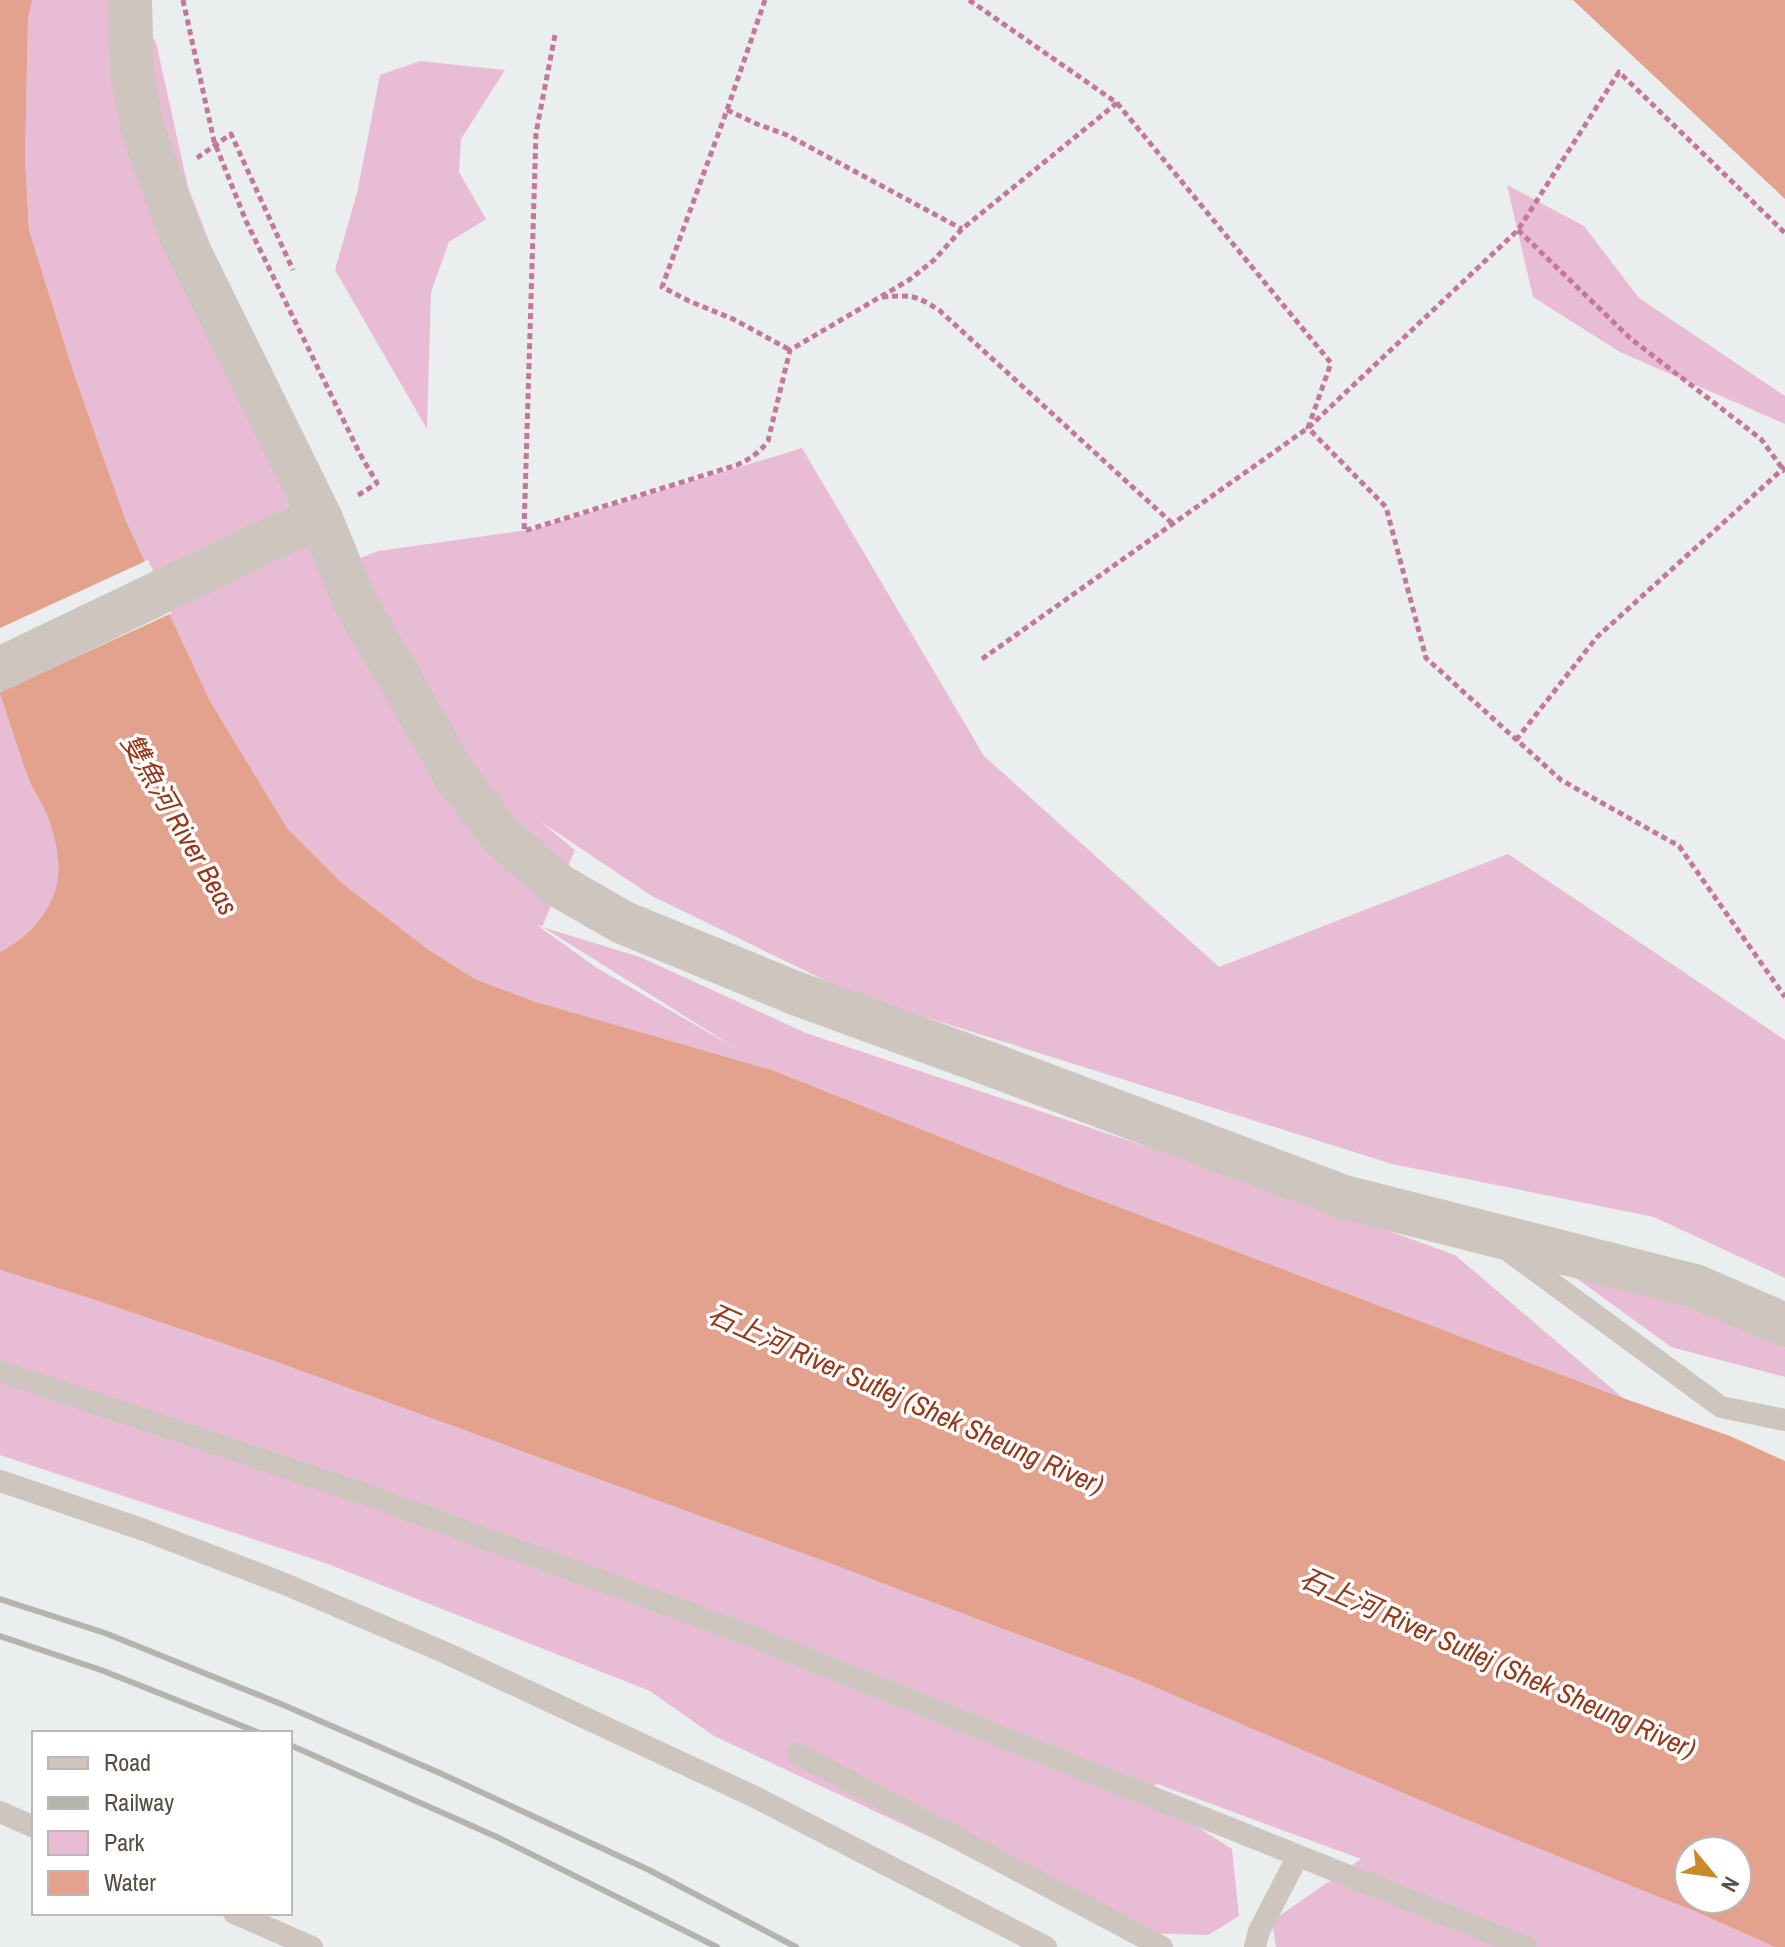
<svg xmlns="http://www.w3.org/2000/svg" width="1785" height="1947" viewBox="0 0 1785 1947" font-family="'Archivo Narrow','Noto Sans SC',sans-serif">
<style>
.green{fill:#e9bcd6;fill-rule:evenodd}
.water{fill:#e2a28e;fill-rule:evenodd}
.pier{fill:#ebeeee}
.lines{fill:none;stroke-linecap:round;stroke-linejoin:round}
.path{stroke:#c3789a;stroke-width:5;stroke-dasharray:6 4;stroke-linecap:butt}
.lane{stroke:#cdc5be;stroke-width:22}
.street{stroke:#cdc5be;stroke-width:44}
.rail{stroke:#b5b3ae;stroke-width:6}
.labels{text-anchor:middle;stroke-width:7;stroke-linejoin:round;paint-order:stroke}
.water-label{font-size:28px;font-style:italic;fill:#96381a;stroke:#fff}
</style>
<rect width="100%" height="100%" fill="#ebeeee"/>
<!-- green -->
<g class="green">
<path d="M 32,0 L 119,0 L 156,42 L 188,187 L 308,497 L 345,564 L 378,551 L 535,529 L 802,448 L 984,756 L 1219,967 L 1508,854 L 1785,1040 L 1785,1278 L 1654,1217 L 1392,1164 L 855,995 L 652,896 L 541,822 L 575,850 L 542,927 L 640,957 L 806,1033 L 1268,1187 L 1455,1255 L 1623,1398 L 1079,1192 L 772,1070 L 533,1001 L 475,979 L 429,950 L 343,884 L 287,828 L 210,701 L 126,521 L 75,377 L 29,230 L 25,160 L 28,21 ZM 537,925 L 541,926 L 737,1049 L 597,968 Z"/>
<polygon points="420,61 505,70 461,139 459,172 486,219 449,242 431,292 427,429 335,270 357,193 380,75"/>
<polygon points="1507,185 1584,226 1639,298 1785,396 1785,424 1620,352 1533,297"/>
<path d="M 0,694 C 10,724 19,754 30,782 C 35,794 43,804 47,815 C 54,833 60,857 58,876 C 55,909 28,938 0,952 Z"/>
<polygon points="1557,1264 1685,1304 1785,1345 1785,1377 1671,1347"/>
<polygon points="0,1270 86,1297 274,1361 821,1560 1136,1679 1694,1911 1775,1947 1276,1947 1272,1921 1361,1859 1157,1784 1144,1793 1232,1849 1239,1916 1208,1935 1143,1933 947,1845 714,1736 650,1691 328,1564 0,1455"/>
</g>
<!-- water -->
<g class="water">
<path d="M 0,0 L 32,0 L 28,21 L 25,160 L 29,230 L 75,377 L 126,521 L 210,701 L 287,828 L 343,884 L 429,950 L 475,979 L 533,1001 L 772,1070 L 1079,1192 L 1623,1398 L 1730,1436 L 1785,1461 L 1785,1947 L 1775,1947 L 1694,1911 L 1453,1814 L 1136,1679 L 821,1560 L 274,1361 L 86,1297 L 0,1270 L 0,952 C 28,938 55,909 58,876 C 60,857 54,833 47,815 C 43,804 35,794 30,782 C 19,754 10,724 0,694 ZM 1689,1851 L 1737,1851 L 1737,1899 L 1689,1899 Z"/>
<polygon points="1573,0 1785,0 1785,199"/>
</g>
<!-- pier -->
<polygon class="pier" points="148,560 172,613 0,692 0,628"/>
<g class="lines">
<!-- path -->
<g class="path">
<polyline points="183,0 214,141 246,221 360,454 377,483 357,496"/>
<polyline points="765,0 727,110 662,287 689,301 733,319 790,350"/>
<path d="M 555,35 L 536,133 L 524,531 L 737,465 C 750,459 759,453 768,441 L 790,350 L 909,280 L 934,260 L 962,229 L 1117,103 L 969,0"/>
<polyline points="1117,103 1331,363 1308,428 1386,507 1426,658 1561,780 1679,846 1785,997"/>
<polyline points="727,110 757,124 787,135 962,229"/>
<polyline points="197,158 231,134 293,270"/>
<polyline points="1518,230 1630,338 1761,439 1785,472"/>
<path d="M 882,297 C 910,295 914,294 939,310 L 1173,524"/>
<polyline points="982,659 1308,428 1518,230 1619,72 1785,233"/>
<polyline points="1516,740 1597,637 1785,467"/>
</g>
<!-- lane -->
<g class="lane">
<polyline points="1507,1250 1721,1407 1785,1420"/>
<polyline points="0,1371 364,1494 733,1629 1526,1947"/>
<polyline points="0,1481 144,1530 285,1584 446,1653 755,1797 1046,1947"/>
<polyline points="798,1754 1162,1947"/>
<polyline points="0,1812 34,1827"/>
<polyline points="234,1913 312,1947"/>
<polyline points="1255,1947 1259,1931 1298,1856"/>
</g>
<!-- street -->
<g class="street">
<polyline points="130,0 132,73 142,127 181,235 321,519 354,600 455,775 501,836 558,885 622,922 795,993 995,1066 1344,1197 1695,1286 1785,1325"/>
<polyline points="0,669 280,535 321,519"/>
</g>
<!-- rail -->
<g class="rail">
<polyline points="0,1599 105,1633 281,1704 442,1774 649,1870 796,1947"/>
<polyline points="0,1636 101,1670 260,1733"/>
<polyline points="290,1745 497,1837 717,1947"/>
</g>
</g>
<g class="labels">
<!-- water labels -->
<g class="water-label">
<text transform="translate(180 824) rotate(60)" y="10">雙魚河 River Beas</text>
<text transform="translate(906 1399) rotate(24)" y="10">石上河 River Sutlej (Shek Sheung River)</text>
<text transform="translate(1498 1663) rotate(24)" y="10">石上河 River Sutlej (Shek Sheung River)</text>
</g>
</g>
<!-- legend -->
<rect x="32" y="1731" width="260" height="184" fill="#ffffff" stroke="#bcb8b5" stroke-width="2"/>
<rect x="48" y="1757" width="40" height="12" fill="#cdc5be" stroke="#bcb8b5" stroke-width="2"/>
<text x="104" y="1771" font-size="24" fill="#574e46">Road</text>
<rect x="48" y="1797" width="40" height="12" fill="#b5b3ae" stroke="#bcb8b5" stroke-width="2"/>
<text x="104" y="1811" font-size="24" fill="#574e46">Railway</text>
<rect x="48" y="1831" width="40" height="24" fill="#e9bcd6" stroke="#bcb8b5" stroke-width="2"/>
<text x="104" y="1851" font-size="24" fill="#574e46">Park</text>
<rect x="48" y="1871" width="40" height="24" fill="#e2a28e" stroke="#bcb8b5" stroke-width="2"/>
<text x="104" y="1891" font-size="24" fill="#574e46">Water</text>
<!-- north arrow -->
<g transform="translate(1713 1875) rotate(119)"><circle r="38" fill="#ffffff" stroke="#bcb8b5" stroke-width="2"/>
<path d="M0-6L14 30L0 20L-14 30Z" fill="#c98a2a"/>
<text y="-12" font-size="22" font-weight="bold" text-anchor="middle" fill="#574e46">N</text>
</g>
</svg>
